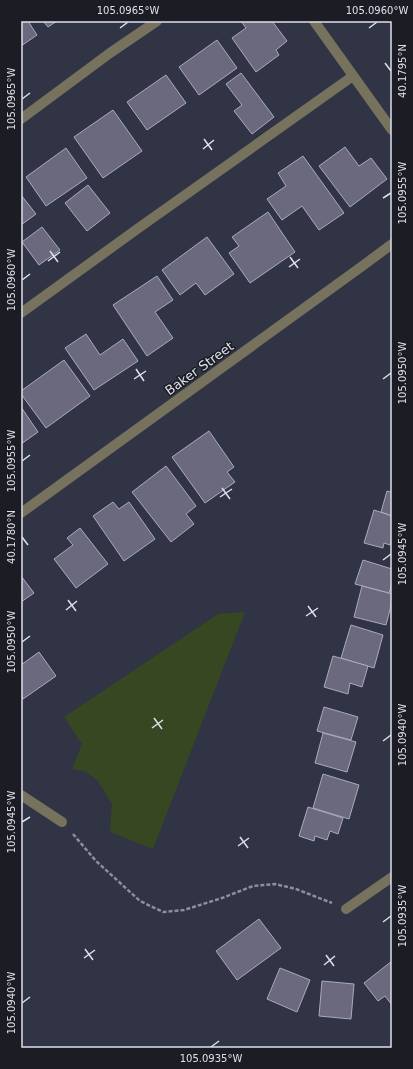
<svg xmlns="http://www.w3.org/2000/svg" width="413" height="1069" viewBox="0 0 413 1069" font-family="'DejaVu Sans',sans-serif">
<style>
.green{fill:#364721}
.building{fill:#6b697d;stroke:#abaabf}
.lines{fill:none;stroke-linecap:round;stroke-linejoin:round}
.path{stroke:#8c8f9d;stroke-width:2.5;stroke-dasharray:4 2;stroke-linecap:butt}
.minor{stroke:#76725e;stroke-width:10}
.ticks{fill:none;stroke:#dee0eb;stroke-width:1.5}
.labels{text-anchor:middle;stroke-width:3;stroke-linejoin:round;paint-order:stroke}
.street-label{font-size:13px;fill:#dee0eb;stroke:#1b1c24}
.neatline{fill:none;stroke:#dee0eb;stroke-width:1.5}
.ticks-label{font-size:10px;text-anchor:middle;fill:#dee0eb}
</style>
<rect width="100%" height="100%" fill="#313445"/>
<!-- green -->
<polygon class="green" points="245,612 153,849 110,832 112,804 98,781 85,771 72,769 82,744 64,717 218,614"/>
<!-- building -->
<g class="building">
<polygon points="21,21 28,21 37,35 21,46"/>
<polygon points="43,21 57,21 48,27"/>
<polygon points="241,21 272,21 287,41 276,50 279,55 256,72 232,38 246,28"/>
<polygon points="217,40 237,68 199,95 179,67"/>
<polygon points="241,73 274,117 252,134 234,111 242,105 226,84"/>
<polygon points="166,75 186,103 147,130 127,102"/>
<polygon points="113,110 142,151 103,178 74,137"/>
<polygon points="345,147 359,166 371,158 387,179 350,207 319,166"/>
<polygon points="66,148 87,178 46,206 26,177"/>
<polygon points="303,156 344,213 319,230 302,206 282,220 267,199 286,186 278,173"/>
<polygon points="88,185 110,213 87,231 65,203"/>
<polygon points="21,195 36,214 21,225"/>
<polygon points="268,212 295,252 250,283 229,253 239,246 232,237"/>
<polygon points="42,227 60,250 39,265 22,242"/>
<polygon points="207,237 234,274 205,295 196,283 180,295 162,270"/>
<polygon points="157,276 173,300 155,312 173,338 147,356 113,305"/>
<polygon points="86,334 100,355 123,339 138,361 94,390 65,348"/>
<polygon points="64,360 90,396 46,428 21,394 21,391"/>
<polygon points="21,407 38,432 21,444"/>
<polygon points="209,431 234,467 227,472 235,482 205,503 172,457"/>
<polygon points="166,466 196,506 186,514 194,524 171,542 132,492"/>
<polygon points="392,489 392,516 381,512 387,491 391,492"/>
<polygon points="113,502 119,509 129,502 155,539 124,561 93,516"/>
<polygon points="374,510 392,516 392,539 390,545 384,543 383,548 364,543"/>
<polygon points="80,528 108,564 76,588 54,559 73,545 67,538"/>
<polygon points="363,560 392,569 392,584 389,593 355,584"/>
<polygon points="21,576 34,593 21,602"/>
<polygon points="362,586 392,594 392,602 386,625 354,617"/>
<polygon points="351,625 383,635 374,668 341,658"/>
<polygon points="39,652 56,676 23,699 21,696 21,665"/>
<polygon points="333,656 368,666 362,687 350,683 348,694 324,687"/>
<polygon points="324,707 358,717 351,740 317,731"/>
<polygon points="323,733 356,742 347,772 315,763"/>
<polygon points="323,774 359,785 349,819 313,808"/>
<polygon points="308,807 343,818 338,834 330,831 327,840 315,836 314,841 299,836"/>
<polygon points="259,919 281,948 237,980 216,951"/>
<polygon points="392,961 392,1005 385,996 378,1001 364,983"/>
<polygon points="280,968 310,980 297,1012 267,999"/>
<polygon points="322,981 354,984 351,1019 319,1016"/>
</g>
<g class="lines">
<!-- path -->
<polyline class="path" points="73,834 96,861 140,901 163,912 184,910 222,898 253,886 275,884 296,889 332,903"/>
<!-- minor -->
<g class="minor">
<polyline points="314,21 392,130"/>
<polyline points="21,119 110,53 157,21"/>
<polyline points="21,313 140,227 353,76"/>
<polyline points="21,513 361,267 392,244"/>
<polyline points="21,795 62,822"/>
<polyline points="346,909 392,877"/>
</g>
</g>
<!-- ticks -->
<path class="ticks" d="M 120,28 L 128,22M 369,28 L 377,22M 385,63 L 391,71M 22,99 L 30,93M 204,139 L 212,150M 203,149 L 214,140M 383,198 L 391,193M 50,251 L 58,262M 290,257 L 298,268M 48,261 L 60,252M 289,267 L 300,259M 22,280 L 30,274M 136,369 L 144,381M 134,379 L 146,371M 383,379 L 391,373M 22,461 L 30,455M 222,488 L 230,499M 220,497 L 232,489M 22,537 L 28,545M 383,560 L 391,554M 68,600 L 76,611M 308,606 L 316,617M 66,610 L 77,601M 306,616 L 318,608M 22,642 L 30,636M 154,718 L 162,729M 152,728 L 163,720M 383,741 L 391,735M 22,822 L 30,817M 240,837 L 248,848M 238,846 L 249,838M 383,922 L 391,916M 85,949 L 93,960M 326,955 L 334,966M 84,958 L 95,950M 324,965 L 335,956M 22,1003 L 30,997M 211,1047 L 219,1041"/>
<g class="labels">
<!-- street labels -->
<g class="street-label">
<text transform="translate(199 368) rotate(-36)" y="5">Baker Street</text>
</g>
</g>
<!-- border -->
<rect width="413" height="1069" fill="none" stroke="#1b1c24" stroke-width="44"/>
<rect x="22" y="22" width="369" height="1025" class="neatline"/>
<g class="ticks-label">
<text x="128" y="14">105.0965°W</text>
<text x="377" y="14">105.0960°W</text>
<text transform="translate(402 71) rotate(-90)" y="4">40.1795°N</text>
<text transform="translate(11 99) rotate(-90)" y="4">105.0965°W</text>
<text transform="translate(402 193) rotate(-90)" y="4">105.0955°W</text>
<text transform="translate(11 280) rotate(-90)" y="4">105.0960°W</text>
<text transform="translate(402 373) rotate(-90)" y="4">105.0950°W</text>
<text transform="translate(11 461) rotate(-90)" y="4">105.0955°W</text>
<text transform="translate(11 537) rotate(-90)" y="4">40.1780°N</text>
<text transform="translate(402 554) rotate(-90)" y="4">105.0945°W</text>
<text transform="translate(11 642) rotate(-90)" y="4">105.0950°W</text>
<text transform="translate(402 735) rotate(-90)" y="4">105.0940°W</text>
<text transform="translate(11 822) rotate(-90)" y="4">105.0945°W</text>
<text transform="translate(402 916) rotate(-90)" y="4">105.0935°W</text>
<text transform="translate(11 1003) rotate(-90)" y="4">105.0940°W</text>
<text x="211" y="1062">105.0935°W</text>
</g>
</svg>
